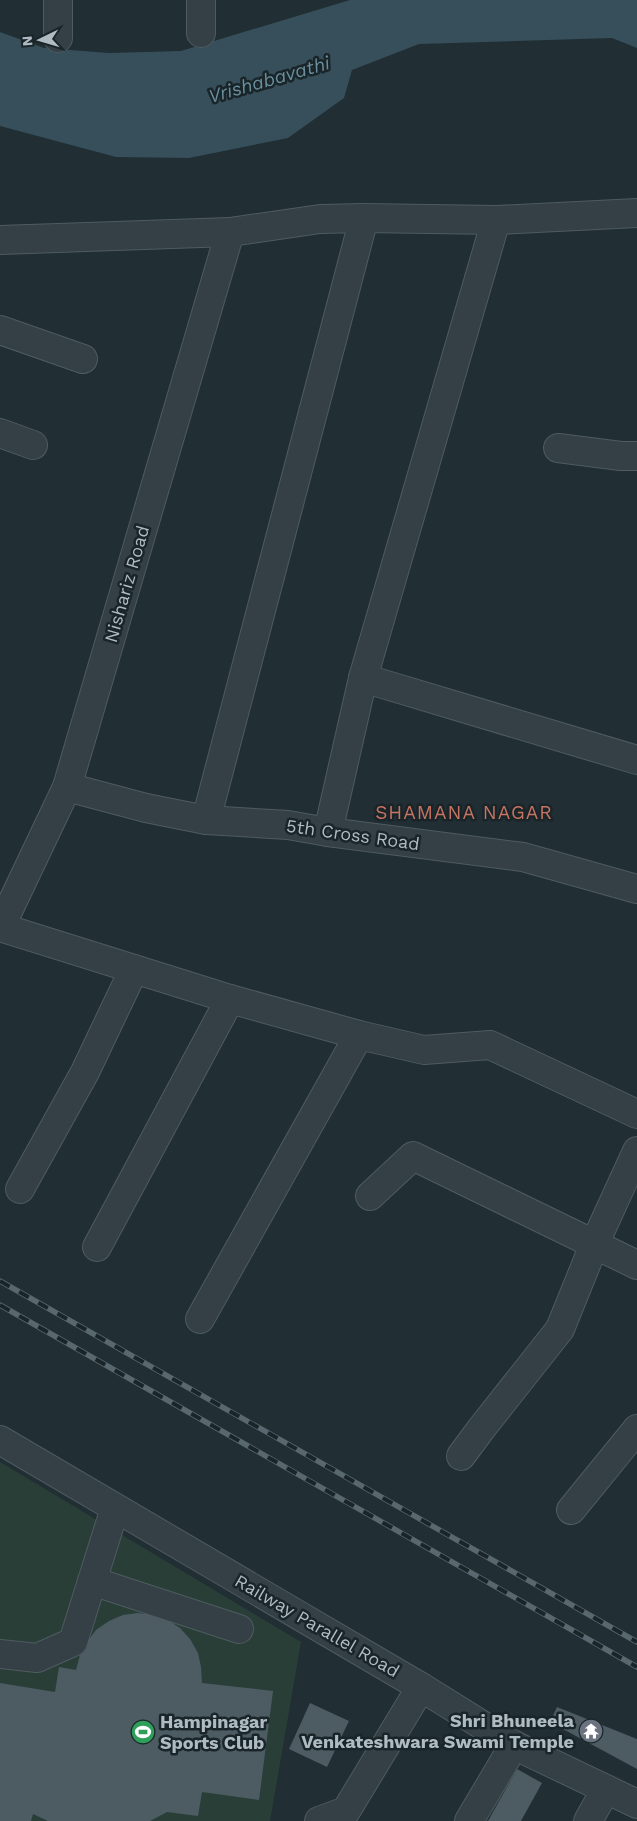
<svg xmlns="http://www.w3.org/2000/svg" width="637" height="1821" viewBox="0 0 637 1821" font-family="'Work Sans',sans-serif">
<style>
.green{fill:#2a3e38}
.water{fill:#364f5a}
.building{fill:#4d5c63}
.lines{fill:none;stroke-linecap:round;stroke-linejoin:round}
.minor-casing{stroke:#4f5b60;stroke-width:30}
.minor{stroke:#344045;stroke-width:28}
.rail-casing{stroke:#59676e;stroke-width:5.5}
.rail{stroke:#1a2529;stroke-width:4;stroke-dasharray:11;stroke-linecap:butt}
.labels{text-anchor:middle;stroke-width:5;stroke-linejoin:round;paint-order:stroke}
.street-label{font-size:18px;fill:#afbbc2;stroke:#1a2529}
.poi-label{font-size:18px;font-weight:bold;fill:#afbbc2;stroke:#1a2529;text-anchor:end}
.water-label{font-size:19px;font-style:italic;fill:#6a8f9e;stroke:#1a2529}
.neighbourhood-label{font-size:19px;letter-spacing:1px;fill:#c87463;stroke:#1a2529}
</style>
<rect width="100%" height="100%" fill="#212e34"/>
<!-- green -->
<polygon class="green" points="0,1462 301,1642 270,1821 0,1821"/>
<!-- water -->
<polygon class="water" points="350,0 637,0 637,48 612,38 419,44 352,70 344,98 288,138 189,158 116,157 0,126 0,32 44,48 109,53 181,51"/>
<!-- building -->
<g class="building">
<polygon points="138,1613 153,1615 168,1620 180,1628 190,1639 198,1653 201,1667 202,1683 273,1691 259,1800 202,1792 198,1816 167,1812 150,1821 48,1821 33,1814 31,1821 0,1821 0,1683 55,1692 59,1667 76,1670 80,1655 87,1642 96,1630 109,1621 123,1615"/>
<polygon points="310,1703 349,1721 327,1767 289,1749"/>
<polygon points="557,1707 637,1739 637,1769 550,1722"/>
<polygon points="517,1769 542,1783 521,1821 488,1821"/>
</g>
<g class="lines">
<!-- minor casing -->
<g class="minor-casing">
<g id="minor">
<polyline points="58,0 58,38"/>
<polyline points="201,0 201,33"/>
<polyline points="496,220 363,678 637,760"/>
<polyline points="0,240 230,232 320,219 364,218 496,220 637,213"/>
<polyline points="0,330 83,359"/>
<polyline points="0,433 33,445"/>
<polyline points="558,448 621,456 637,456"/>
<polyline points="67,787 146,808 206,820 288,825 328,832 523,857 637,889"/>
<polyline points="206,820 364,218"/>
<polyline points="328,832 363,678"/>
<polyline points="0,927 230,999 359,1035 424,1050 490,1045 637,1114"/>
<polyline points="0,928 67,787 230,232"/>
<polyline points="20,1189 85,1072 134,969"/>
<polyline points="370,1196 413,1156 637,1265"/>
<polyline points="97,1247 230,999"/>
<polyline points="200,1319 359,1035"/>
<polyline points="0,1440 421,1687 514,1745 637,1804"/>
<polyline points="461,1456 481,1429 560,1329 594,1245 637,1151"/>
<polyline points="571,1510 637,1429"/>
<polyline points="92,1581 239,1629"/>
<polyline points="0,1654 37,1658 73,1642 115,1508"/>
<polyline points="319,1821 346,1811 421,1687"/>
<polyline points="469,1821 514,1745"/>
<polyline points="588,1821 606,1789"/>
</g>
</g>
<!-- minor -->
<use href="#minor" class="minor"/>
<!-- rail casing -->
<g class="rail-casing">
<g id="rail">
<polyline points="0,1281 637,1642"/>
<polyline points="0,1305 637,1667"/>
</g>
</g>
<!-- rail -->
<use href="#rail" class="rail"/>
</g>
<!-- icons -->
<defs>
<g id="temple-disc" transform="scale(1.25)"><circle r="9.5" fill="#6b7280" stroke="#1a2529"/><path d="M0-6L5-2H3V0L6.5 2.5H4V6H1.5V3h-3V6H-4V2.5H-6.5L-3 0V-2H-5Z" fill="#fff"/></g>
<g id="stadium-disc" transform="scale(1.25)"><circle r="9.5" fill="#2e9e5b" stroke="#1a2529"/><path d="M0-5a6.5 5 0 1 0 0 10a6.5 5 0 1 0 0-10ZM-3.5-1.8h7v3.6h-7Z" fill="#fff"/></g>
</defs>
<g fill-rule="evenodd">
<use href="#temple-disc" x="591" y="1731"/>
<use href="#stadium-disc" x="143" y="1732"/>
</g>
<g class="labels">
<!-- street labels -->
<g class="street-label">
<text transform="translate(127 584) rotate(-74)" y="6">Nishariz Road</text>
<text transform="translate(353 835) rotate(8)" y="6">5th Cross Road</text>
<text transform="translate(317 1626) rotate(30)" y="6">Railway Parallel Road</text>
</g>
<!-- poi labels -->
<g class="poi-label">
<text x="574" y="1727">Shri Bhuneela<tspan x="574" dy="21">Venkateshwara Swami Temple</tspan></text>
<text x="160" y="1728" text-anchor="start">Hampinagar<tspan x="160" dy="21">Sports Club</tspan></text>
</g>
<!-- water labels -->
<g class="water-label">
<text transform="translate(269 79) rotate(-16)" y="7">Vrishabavathi</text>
</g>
<!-- neighbourhood labels -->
<g class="neighbourhood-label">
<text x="464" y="819">SHAMANA NAGAR</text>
</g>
</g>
<!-- north arrow -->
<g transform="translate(40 40) rotate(265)" stroke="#1a2529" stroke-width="4" paint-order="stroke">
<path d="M0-4L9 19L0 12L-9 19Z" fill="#afbbc2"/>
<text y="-8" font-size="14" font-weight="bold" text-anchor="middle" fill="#afbbc2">N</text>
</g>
</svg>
